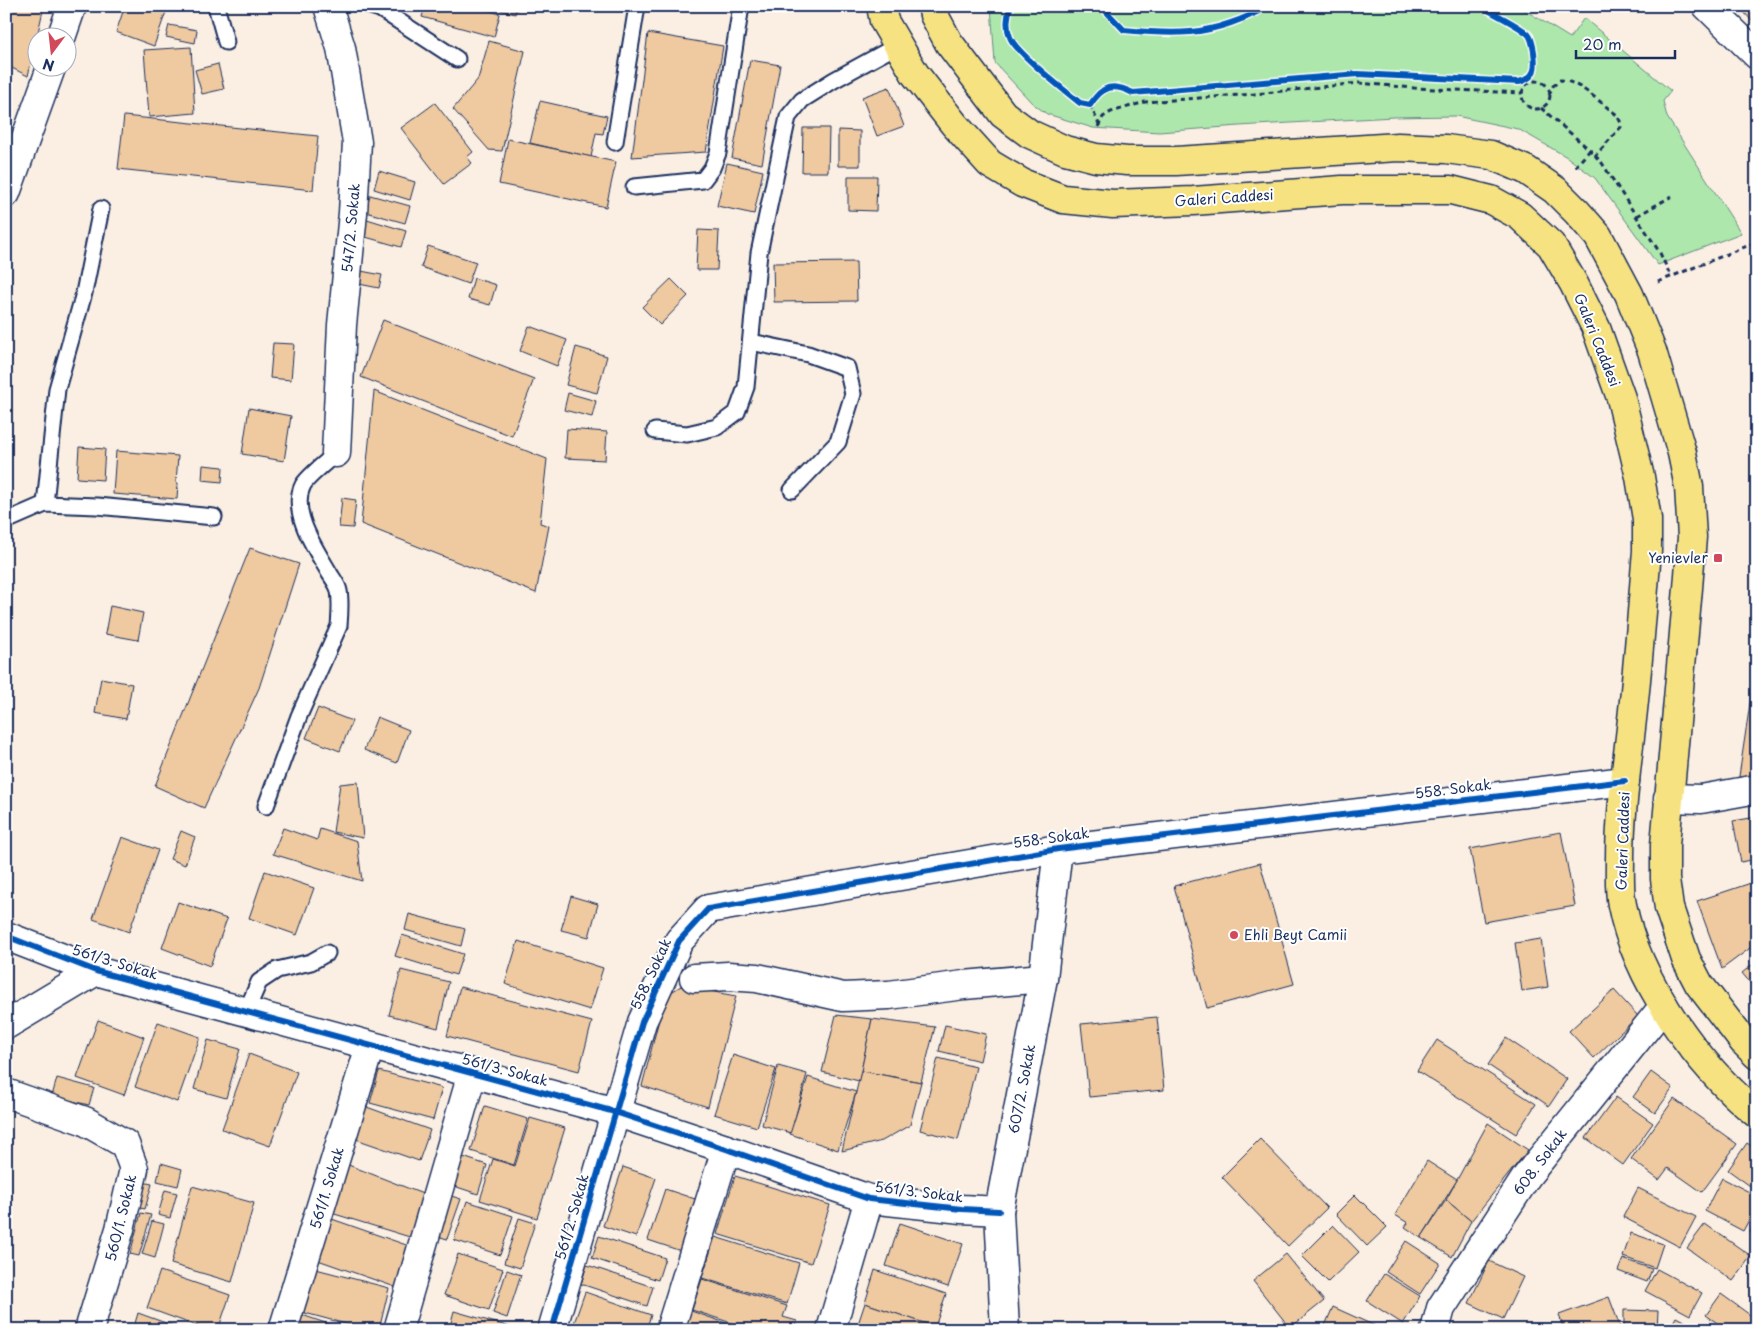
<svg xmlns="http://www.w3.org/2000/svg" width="1763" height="1336" viewBox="0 0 1763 1336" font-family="'Playpen Sans',sans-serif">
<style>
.green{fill:#ade7ab;stroke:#648b84}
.building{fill:#efc99f;stroke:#1b2f5e}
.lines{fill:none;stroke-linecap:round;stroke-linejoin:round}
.lane-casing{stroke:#1b2f5e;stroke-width:19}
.street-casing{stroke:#1b2f5e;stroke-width:31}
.primary-casing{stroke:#1b2f5e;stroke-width:31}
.path{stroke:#1b2f5e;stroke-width:3;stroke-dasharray:5 4;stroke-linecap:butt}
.lane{stroke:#fff;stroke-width:15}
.street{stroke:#fff;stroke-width:28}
.primary{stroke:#f7e281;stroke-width:28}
.cycleway-casing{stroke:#fff;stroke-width:9}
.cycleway{stroke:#0057b8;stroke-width:6}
.poi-dot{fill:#d1495b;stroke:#fff;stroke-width:2}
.labels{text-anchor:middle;stroke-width:4;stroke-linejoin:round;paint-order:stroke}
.street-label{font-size:14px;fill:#1b2f5e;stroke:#fff}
.poi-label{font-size:14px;fill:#1b2f5e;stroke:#fff;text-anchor:end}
</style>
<rect width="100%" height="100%" fill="#faefe2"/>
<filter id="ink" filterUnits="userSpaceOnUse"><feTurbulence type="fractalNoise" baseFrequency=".02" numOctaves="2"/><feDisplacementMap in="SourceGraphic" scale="10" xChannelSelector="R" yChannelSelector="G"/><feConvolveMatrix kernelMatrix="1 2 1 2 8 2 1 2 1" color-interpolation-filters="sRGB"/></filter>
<g filter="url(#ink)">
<!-- green -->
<polygon class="green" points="991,6 1128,6 1131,8 1173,10 1200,6 1518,6 1570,38 1584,18 1671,91 1663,101 1667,117 1741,233 1658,265 1595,178 1567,157 1518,129 1456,116 1393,117 1239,126 1159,132 1093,128 1047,114 1032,103 995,63"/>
<!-- building -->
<g class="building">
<polygon points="6,6 44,6 28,76 6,65"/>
<polygon points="125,6 168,6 154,46 116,32"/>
<polygon points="425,6 474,6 500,14 494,37 422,17"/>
<polygon points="486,6 517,6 515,14"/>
<polygon points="1738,6 1757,6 1757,26"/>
<polygon points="169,25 197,30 195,43 166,37"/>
<polygon points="648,33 723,46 706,152 632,157"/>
<polygon points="489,41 525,51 502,151 489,150 453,109 478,79"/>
<polygon points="191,47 195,113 149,117 144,50"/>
<polygon points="750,60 780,65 762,164 732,158"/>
<polygon points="218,64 224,89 202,94 195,70"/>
<polygon points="889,87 904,126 877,136 862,97"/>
<polygon points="540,101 607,116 603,134 596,133 591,157 530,143"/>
<polygon points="435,103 473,152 467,157 472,163 444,184 401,128"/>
<polygon points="124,116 318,136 313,190 118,169"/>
<polygon points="803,128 829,128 828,172 802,172"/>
<polygon points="838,130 860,131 860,166 838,166"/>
<polygon points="508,139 616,162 606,207 499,184"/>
<polygon points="727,163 763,171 754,214 717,206"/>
<polygon points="379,171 415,182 410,200 374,189"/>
<polygon points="848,176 877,176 876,211 848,210"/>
<polygon points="370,195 410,206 405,223 366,212"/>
<polygon points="367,219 406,231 401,247 362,236"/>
<polygon points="698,230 719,231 717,270 696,270"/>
<polygon points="428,246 476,262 468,284 421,267"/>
<polygon points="856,262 857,301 774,302 773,263"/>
<polygon points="361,271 382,275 379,288 359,284"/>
<polygon points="474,278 496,285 490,305 468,299"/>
<polygon points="671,279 688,296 660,325 642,307"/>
<polygon points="383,320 534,379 512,436 361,377"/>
<polygon points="529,326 567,340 557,366 520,351"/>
<polygon points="273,343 294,344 291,380 270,378"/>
<polygon points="576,347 607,356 597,393 566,385"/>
<polygon points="374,391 547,459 540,523 549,526 536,593 361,524"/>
<polygon points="568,393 596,401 592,417 564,410"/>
<polygon points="249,408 291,416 284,461 242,454"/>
<polygon points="567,429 607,432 605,460 565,458"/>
<polygon points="79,447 105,449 103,480 77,478"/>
<polygon points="116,451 178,456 176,483 178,483 177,499 113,494"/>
<polygon points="203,465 223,467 222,482 202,480"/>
<polygon points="342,498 356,500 353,528 339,527"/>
<polygon points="250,548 299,564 259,688 204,808 155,786"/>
<polygon points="110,606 143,613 138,640 105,634"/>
<polygon points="1757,657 1757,780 1738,783"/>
<polygon points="101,678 132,684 126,719 95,713"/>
<polygon points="318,708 352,721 340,751 306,738"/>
<polygon points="377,717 409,730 397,763 364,750"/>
<polygon points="358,782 363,838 333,832 340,784"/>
<polygon points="1757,817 1757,859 1741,862 1733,821"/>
<polygon points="283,828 317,840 320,829 357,841 362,881 273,854"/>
<polygon points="181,831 195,837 185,865 170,859"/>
<polygon points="1561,832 1575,906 1484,922 1470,849"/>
<polygon points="122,837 158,850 129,932 93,919"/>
<polygon points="1260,863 1294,984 1207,1008 1174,886"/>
<polygon points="265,871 314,888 297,935 249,918"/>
<polygon points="1757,881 1757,943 1722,969 1697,901"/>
<polygon points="571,896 598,904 589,937 561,930"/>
<polygon points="178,902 227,919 210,966 162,948"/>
<polygon points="409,914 465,929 461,946 405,930"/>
<polygon points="402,935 463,954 456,975 395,956"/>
<polygon points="1541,939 1548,987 1522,991 1515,943"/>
<polygon points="518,941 603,968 590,1010 505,984"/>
<polygon points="1757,961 1757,991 1742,973"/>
<polygon points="401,970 449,982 438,1028 389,1015"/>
<polygon points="681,986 736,996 708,1107 642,1086 665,996"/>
<polygon points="460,987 592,1022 579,1071 447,1036"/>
<polygon points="1614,990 1638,1016 1594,1058 1569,1031"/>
<polygon points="836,1015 872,1019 859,1081 822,1072"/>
<polygon points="1157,1017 1164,1090 1089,1097 1081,1024"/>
<polygon points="872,1019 935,1027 921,1082 861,1071"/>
<polygon points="98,1020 144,1037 124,1095 77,1078"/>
<polygon points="158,1022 200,1037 177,1102 135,1087"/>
<polygon points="945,1025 986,1034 980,1061 939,1051"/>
<polygon points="1506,1038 1567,1079 1549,1106 1488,1065"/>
<polygon points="208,1040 240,1049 226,1098 194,1089"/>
<polygon points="1437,1040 1536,1104 1516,1134 1417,1071"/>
<polygon points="249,1054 297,1072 270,1146 222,1129"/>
<polygon points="733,1055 776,1069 757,1127 714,1114"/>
<polygon points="938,1058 976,1067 958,1140 920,1130"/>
<polygon points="778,1066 807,1074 791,1133 762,1125"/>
<polygon points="379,1071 442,1088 433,1120 370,1103"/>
<polygon points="861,1071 921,1082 910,1125 882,1141 842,1151"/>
<polygon points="1651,1072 1673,1088 1655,1113 1633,1097"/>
<polygon points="808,1077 856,1092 838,1150 790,1134"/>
<polygon points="57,1078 94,1088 89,1105 52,1096"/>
<polygon points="1616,1097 1653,1123 1623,1165 1586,1138"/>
<polygon points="1674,1099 1737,1144 1702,1192 1668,1168 1659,1180 1631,1159"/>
<polygon points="364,1106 430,1130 419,1161 353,1138"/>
<polygon points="485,1106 528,1119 514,1165 471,1151"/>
<polygon points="530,1118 565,1128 537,1218 480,1200 493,1159 515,1166"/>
<polygon points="1488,1123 1528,1150 1471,1221 1446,1200"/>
<polygon points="1260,1139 1327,1208 1288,1246 1222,1177"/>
<polygon points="1747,1143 1757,1150 1757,1191 1728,1170"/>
<polygon points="463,1157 487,1165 478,1194 454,1186"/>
<polygon points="1427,1161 1457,1180 1421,1238 1405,1227 1408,1223 1395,1215"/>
<polygon points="161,1163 182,1169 178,1186 157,1181"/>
<polygon points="346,1164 428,1196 413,1238 328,1212"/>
<polygon points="623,1167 656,1178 636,1237 603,1226"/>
<polygon points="735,1176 830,1205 811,1263 717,1234"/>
<polygon points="1722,1178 1757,1196 1757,1205 1743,1231 1705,1211"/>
<polygon points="142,1182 152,1184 145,1209 135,1207"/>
<polygon points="192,1186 254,1203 232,1282 171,1264"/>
<polygon points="1638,1188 1696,1217 1680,1247 1623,1217"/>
<polygon points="665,1189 701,1201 684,1252 648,1240"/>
<polygon points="165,1190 177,1193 170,1218 158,1215"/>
<polygon points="445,1194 461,1199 447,1239 432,1234"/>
<polygon points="1355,1195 1387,1227 1367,1246 1336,1214"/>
<polygon points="1446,1200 1471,1221 1452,1257 1421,1238"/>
<polygon points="467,1201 513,1216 500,1255 454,1240"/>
<polygon points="141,1213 151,1215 139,1256 130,1254"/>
<polygon points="329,1218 412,1247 398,1288 315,1259"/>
<polygon points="519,1218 535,1223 520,1268 504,1263"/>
<polygon points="152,1221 164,1224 155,1258 142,1254"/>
<polygon points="1757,1221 1757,1235 1750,1232"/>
<polygon points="900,1223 963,1244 948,1287 886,1266"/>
<polygon points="1705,1224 1751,1256 1733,1281 1687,1248"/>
<polygon points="1333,1225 1359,1252 1328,1282 1302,1256"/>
<polygon points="1631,1233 1663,1244 1655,1268 1623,1257"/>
<polygon points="599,1236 665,1258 658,1280 592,1258"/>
<polygon points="715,1237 799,1263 787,1304 702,1278"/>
<polygon points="1406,1241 1440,1263 1420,1294 1386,1272"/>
<polygon points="458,1254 503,1269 489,1310 444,1295"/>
<polygon points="1286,1254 1324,1301 1290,1328 1253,1281"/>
<polygon points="1623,1259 1652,1269 1647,1282 1618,1271"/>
<polygon points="1489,1261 1523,1277 1503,1319 1469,1303"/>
<polygon points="587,1265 653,1287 647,1306 581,1284"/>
<polygon points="312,1268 389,1288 379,1330 369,1330 301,1312"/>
<polygon points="1657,1269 1702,1293 1690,1315 1645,1291"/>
<polygon points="507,1270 521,1275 507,1318 493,1313"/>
<polygon points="875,1270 946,1294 935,1327 865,1303"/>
<polygon points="160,1271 230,1295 218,1330 208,1330 147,1308"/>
<polygon points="1384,1274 1420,1296 1403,1324 1367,1301"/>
<polygon points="702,1279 787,1306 783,1317 797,1321 794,1330 753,1330 692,1310"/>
<polygon points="585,1292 651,1315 646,1330 583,1330 573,1326"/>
<polygon points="1721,1294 1757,1320 1750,1330 1727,1330 1706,1315"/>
<polygon points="1609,1297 1621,1329 1564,1330 1559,1315"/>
<polygon points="865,1303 933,1326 932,1330 856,1330"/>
<polygon points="1333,1307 1384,1330 1323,1330"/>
<polygon points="1624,1310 1658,1311 1657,1330 1624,1330"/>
<polygon points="454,1311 510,1327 510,1330 449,1330"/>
<polygon points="691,1311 746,1330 684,1330"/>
<polygon points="138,1313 185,1330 133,1330"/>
<polygon points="302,1315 346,1330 304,1330 297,1328"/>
<polygon points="1676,1317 1701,1330 1669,1330"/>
</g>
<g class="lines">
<!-- lane casing -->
<g class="lane-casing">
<g id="lane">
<polyline points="216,6 226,42"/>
<polyline points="370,6 380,9 457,59"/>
<polyline points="615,142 637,6"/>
<polyline points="634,187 703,180 712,168 718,153 741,6"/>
<polyline points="751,342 808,354 847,368 853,394 838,442 792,490"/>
<polyline points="655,431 687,434 717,427 737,412 746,387 759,253 788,117 802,100 834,80 898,45"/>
<polyline points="45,504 57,389 84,293 101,209"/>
<polyline points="6,521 45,504 97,506 214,517"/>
<path d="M 266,806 L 299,716 L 339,626 C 340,614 341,602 339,591 C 338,585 333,579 330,574 C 317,551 289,512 303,485 C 308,476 328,461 336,453"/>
<polyline points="246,1012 259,982 277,970 311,962 327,953"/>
</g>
</g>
<!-- street casing -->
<g class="street-casing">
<g id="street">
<polyline points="328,6 341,48 357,142 353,213 342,325 336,453"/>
<polyline points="1707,6 1757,55"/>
<polyline points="61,38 72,6"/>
<polyline points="6,193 51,68"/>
<polyline points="1668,798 1701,799 1757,789"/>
<polyline points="6,936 96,971 615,1112 726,1149 869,1199 962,1209 999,1211"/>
<polyline points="694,978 728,976 757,978 843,997 889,995 964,985 1043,978"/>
<polyline points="6,1025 96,971"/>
<polyline points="6,1093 85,1121 125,1144 134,1169 120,1229 89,1330"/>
<polyline points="283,1330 370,1046"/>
<polyline points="398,1330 472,1074"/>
<polyline points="552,1330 642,1022 679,941 708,909 1058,849 1625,781"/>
<polyline points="670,1330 726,1149"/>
<polyline points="831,1330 869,1199"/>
<polyline points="1005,1330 999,1211 1043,978 1058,849"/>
<polyline points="1435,1330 1441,1308 1527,1176 1664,1006"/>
</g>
</g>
<!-- primary casing -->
<g class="primary-casing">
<g id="primary">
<path d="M 881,6 L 884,21 L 915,74 L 954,124 L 990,164 L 1022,183 L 1063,199 L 1113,204 L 1193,201 L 1342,190 L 1451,190 L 1491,200 L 1520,216 L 1551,245 L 1574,284 L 1596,328 L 1621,398 L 1640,477 L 1647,519 L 1647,551 C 1642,610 1638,669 1631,728 C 1626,772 1620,816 1620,860 C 1620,874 1619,891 1622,905 C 1637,981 1697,1065 1757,1114"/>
<polyline points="932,6 934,15 949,43 1003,114 1030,134 1065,150 1096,158 1127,161 1176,161 1398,147 1446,149 1491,155 1526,170 1555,190 1577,212 1598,236 1629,294 1652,351 1682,453 1689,487 1692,537 1688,588 1665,845 1665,879 1669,908 1686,959 1699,984 1743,1041 1757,1055"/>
</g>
</g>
<!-- path -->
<g class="path">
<circle cx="1536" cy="95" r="14"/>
<path d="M 1549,95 L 1553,86 L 1560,80 C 1578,80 1603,105 1617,115 L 1621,123 L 1621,127 L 1595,156"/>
<polyline points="1090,105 1099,124"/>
<polyline points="1541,108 1590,150 1602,163 1660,253 1671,277"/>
<polyline points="1098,127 1103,117 1111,112 1145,102 1254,94 1359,83 1414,88 1522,93"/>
<polyline points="1575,167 1590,150"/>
<polyline points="1637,216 1672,196"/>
<polyline points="1658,282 1757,242"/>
</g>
<!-- lane -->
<use href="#lane" class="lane"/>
<!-- street -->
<use href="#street" class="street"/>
<!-- primary -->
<use href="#primary" class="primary"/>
<!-- cycleway casing -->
<g class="cycleway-casing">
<g id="cycleway">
<path d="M 1011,6 C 1007,15 1006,27 1010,37 C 1015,52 1065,91 1080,103 L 1090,105 C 1103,85 1113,83 1133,93 L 1358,74 L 1519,82 C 1536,78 1536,67 1534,52 C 1533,46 1532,38 1528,34 C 1518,25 1494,14 1481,6"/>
<path d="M 1101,6 L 1124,30 C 1145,32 1169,34 1190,32 C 1216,30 1246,19 1268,6"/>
<polyline points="6,936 96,971 615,1112 726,1149 869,1199 962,1209 999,1211"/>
<polyline points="552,1330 642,1022 679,941 708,909 1058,849 1625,781"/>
</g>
</g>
<!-- cycleway -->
<use href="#cycleway" class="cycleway"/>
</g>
</g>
<!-- markers -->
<g class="poi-dot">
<rect x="1713" y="553" width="10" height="10" rx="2.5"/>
<circle cx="1234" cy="935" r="5"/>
</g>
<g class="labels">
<!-- street labels -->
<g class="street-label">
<text transform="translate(1224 198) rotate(-4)" y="5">Galeri Caddesi</text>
<text transform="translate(351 228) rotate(-85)" y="5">547/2. Sokak</text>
<text transform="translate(1597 340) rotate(68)" y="5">Galeri Caddesi</text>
<text transform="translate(1453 789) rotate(-7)" y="5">558. Sokak</text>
<text transform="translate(1051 838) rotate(-8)" y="5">558. Sokak</text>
<text transform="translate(1623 841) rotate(-88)" y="5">Galeri Caddesi</text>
<text transform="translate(115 962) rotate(17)" y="5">561/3. Sokak</text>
<text transform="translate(651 974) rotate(-65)" y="5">558. Sokak</text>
<text transform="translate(505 1070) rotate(15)" y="5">561/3. Sokak</text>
<text transform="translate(1022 1089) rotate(-79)" y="5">607/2. Sokak</text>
<text transform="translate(1540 1162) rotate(-53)" y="5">608. Sokak</text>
<text transform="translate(327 1188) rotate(-73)" y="5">561/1. Sokak</text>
<text transform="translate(919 1192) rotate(7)" y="5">561/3. Sokak</text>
<text transform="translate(572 1217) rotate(-74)" y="5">561/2. Sokak</text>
<text transform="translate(121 1218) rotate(-76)" y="5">560/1. Sokak</text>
</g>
<!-- poi labels -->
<g class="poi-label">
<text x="1708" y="563">Yenievler</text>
<text x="1244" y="940" text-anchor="start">Ehli Beyt Camii</text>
</g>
</g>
<!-- margin -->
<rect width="1763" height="1336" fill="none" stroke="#fff" stroke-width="25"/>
<rect x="12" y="12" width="1738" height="1311" fill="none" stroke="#1b2f5e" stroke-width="2" filter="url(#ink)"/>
<!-- north arrow -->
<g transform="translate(52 52) rotate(195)"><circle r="24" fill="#ffffff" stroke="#a4acbf"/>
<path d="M0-4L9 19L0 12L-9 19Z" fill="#d1495b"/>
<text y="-8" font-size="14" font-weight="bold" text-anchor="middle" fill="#1b2f5e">N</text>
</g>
<!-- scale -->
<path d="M1576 50v8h99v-8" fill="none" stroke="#1b2f5e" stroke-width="2.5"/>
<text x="1583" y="50" font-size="15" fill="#1b2f5e" stroke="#ffffff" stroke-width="4" paint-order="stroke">20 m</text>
</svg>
